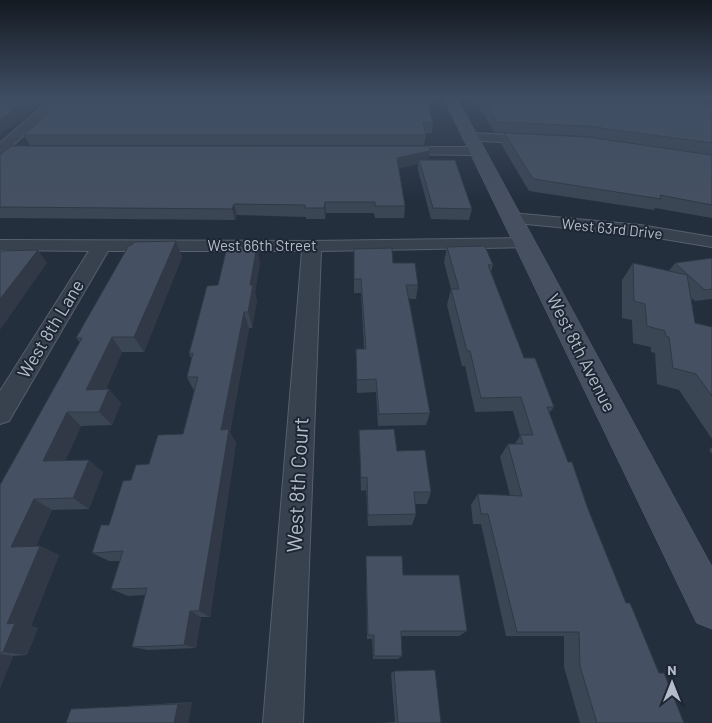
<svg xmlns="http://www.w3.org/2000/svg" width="712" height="723" viewBox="0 0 712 723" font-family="Barlow,sans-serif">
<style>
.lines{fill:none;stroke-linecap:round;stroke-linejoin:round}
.street-casing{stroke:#565f6c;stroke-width:2}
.secondary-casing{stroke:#565f6c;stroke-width:1}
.street{fill:#38414e;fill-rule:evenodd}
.secondary{fill:#465061;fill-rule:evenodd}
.wall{fill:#3b4654}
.shaded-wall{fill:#303945}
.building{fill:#455162;stroke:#303945}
.labels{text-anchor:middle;stroke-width:4;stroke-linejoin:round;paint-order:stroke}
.far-street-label{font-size:15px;fill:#b4bcc9;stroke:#1d2633}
.street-label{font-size:18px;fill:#b4bcc9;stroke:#1d2633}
.near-street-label{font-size:21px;fill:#b4bcc9;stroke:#1d2633}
</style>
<rect width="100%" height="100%" fill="#242f3e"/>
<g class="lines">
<!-- street casing -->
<g class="street-casing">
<g id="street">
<polygon points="52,98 64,98 11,147 41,148 43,151 41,154 0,155 0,143"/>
<polygon points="668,98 685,98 691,102 685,105"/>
<polygon points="470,133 534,136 541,140 534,144 465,140 463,137 465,134"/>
<polygon points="397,147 478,147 485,151 478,155 392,154 390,151 392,148"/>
<polygon points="512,213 640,225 712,237 712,247 640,235 506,222 504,218 506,214"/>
<polygon points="525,238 531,239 534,243 531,247 321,251 303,723 263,723 302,251 108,251 9,421 0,424 0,391 89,251 0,250 0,240 312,241"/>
</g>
</g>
<!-- secondary casing -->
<g class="secondary-casing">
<polygon id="secondary" points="444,98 457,98 712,567 712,629 697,623"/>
</g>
<!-- street -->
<use href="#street" class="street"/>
<!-- secondary -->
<use href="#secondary" class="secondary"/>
</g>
<!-- wall -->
<g class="wall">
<polygon points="474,98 662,98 712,105 712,218 655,208 654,210 529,191 501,144 504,133 638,144 583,136 494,132"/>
<polygon points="44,105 433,123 432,133 425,133 426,135 424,145 30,145 24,135 49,114"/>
<polygon points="0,155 429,160 472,209 469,220 431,219 418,170 418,164 399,168 405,206 404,218 375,218 374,213 326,213 325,219 306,219 306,217 237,215 235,220 0,218"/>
<polygon points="176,241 182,257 144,352 122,352 106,389 121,403 112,425 81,426 65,461 103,472 89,509 52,510 36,546 40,546 59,555 31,626 38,628 27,655 13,656 0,688 0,485 80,342 76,338"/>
<polygon points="447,247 493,265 491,272 524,358 554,407 549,413 568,462 588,509 626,603 659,673 684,723 580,723 564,667 564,636 506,636 481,524 473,524 471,505 478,494 510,495 500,457 508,444 515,444 520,436 513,411 475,412 465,366 462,366 447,305 451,289 444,262"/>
<polygon points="354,249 393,263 418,285 416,299 409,299 430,413 426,425 378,426 376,392 357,393 356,349 364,349 361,293 354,293"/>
<polygon points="712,258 712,299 695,301 691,298 695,323 712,327 712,439 679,390 657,384 655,353 651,352 651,347 633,343 632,320 622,318 622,280 633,263 669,271 675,263"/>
<polygon points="260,262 255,293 257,301 252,328 249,328 230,432 236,443 210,617 201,617 196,648 148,650 132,647 145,595 128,596 111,589 120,561 109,561 92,553 109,525 131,480 183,434 194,391 187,377 192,359 189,354 218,285"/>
<polygon points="359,430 397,451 431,492 427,504 415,504 416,514 412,525 368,526 366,490 361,491"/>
<polygon points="712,447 712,454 709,450"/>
<polygon points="366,556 403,575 467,631 459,636 401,636 402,656 398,659 373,659 372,639 367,639 366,565"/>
<polygon points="394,671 441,723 381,723 395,722 391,673"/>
<polygon points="192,702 188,723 71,709 93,708"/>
</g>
<!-- shaded-wall -->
<g class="shaded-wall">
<polygon points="30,98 37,98 40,105 0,134 0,120"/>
<polygon points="430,151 428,162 419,160 418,164 397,168 397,158"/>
<polygon points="325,202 326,213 325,219 324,208"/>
<polygon points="234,204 237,215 235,220 232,209"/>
<polygon points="176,241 182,257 144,352 134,337"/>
<polygon points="257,246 260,262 255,293 257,301 252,328 248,312 250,285"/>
<polygon points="38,250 47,263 0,330 0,299"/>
<polygon points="244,312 249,328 230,432 236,443 210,617 199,611 221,430"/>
<polygon points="112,337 122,352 99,404 86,390"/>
<polygon points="109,389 121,403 112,425 99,412"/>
<polygon points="67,412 81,426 59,473 43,461"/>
<polygon points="89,460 103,472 89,509 73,498"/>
<polygon points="34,499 52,510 32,556 11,547"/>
<polygon points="40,546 59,555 31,626 38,628 27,655 3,652 7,624"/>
<polygon points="190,611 201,617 196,648 184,645"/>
<polygon points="0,654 13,656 0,688"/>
<polygon points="192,702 188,723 174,723 178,704"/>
</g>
<!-- building -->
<g class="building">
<polygon points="0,98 30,98 0,120"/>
<polygon points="52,98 426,98 433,123 423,123 426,135 24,135 50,112 44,105"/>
<polygon points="482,98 662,98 712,105 712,143 587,126 497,122"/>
<polygon points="504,133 587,137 712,155 712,205 660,195 661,199 533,179"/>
<polygon points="11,146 429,146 430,151 397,158 405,206 375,206 375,202 325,202 324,208 305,208 305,205 234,204 232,209 0,207 0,155"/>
<polygon points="419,160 455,160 472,209 433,208"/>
<polygon points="176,241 134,337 112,337 86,390 109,389 99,412 67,412 43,461 89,460 73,498 34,499 11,547 40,546 7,624 15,623 3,652 0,653 0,485 82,338 76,338 129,245 132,245 134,242"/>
<polygon points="257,246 250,285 253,285 248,312 244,312 221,430 229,429 199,611 190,611 184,645 132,647 147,588 111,589 123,551 92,553 101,525 109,525 123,481 131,480 136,465 149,464 158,435 183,434 198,377 187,377 193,353 189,354 207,286 218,285 227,247"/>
<polygon points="485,246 493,265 488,265 524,358 535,358 554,407 547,407 568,462 572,462 588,509 626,603 630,603 659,673 664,673 684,723 597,723 580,666 579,632 517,632 488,514 481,514 478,494 522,496 508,444 523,444 520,435 533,435 521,397 481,398 470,351 467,351 451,289 459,289 447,247"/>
<polygon points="392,248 393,263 415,263 418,285 406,285 430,413 379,414 376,379 357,380 356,349 366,349 361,279 354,279 354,249"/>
<polygon points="38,250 0,299 0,251"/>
<polygon points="712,258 712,289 705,290 675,263"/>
<polygon points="633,263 687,275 695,323 712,327 712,396 696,374 673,368 669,337 666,336 665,331 647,326 645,304 634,301"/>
<polygon points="394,429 397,451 425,450 431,492 414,492 416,514 368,515 367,477 361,478 359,430"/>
<polygon points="366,556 402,556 403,575 459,575 467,631 401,631 402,656 374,656 374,635 368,635"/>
<polygon points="435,670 441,723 398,723 394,671"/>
<polygon points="178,704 174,723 66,723 71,709"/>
</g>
<!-- sky -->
<linearGradient id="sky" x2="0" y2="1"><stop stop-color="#141a22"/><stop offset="0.49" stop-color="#3f4d63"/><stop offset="1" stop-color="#3f4d63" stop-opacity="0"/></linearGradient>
<rect width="712" height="200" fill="url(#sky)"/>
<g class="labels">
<!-- far-street labels -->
<g class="far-street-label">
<text transform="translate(612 229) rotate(6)" y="5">West 63rd Drive</text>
<text x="262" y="251">West 66th Street</text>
</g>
<!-- street labels -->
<g class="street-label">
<text transform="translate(51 329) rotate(-59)" y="6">West 8th Lane</text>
<text transform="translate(581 353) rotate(63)" y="6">West 8th Avenue</text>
</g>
<!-- near-street labels -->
<g class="near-street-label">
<text transform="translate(298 485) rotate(-87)" y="7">West 8th Court</text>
</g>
</g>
<!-- north arrow -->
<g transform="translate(672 683)" stroke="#1d2633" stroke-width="4" paint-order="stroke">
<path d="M0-4L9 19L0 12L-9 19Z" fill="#b4bcc9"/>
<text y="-8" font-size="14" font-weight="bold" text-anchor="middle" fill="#b4bcc9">N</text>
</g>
</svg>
